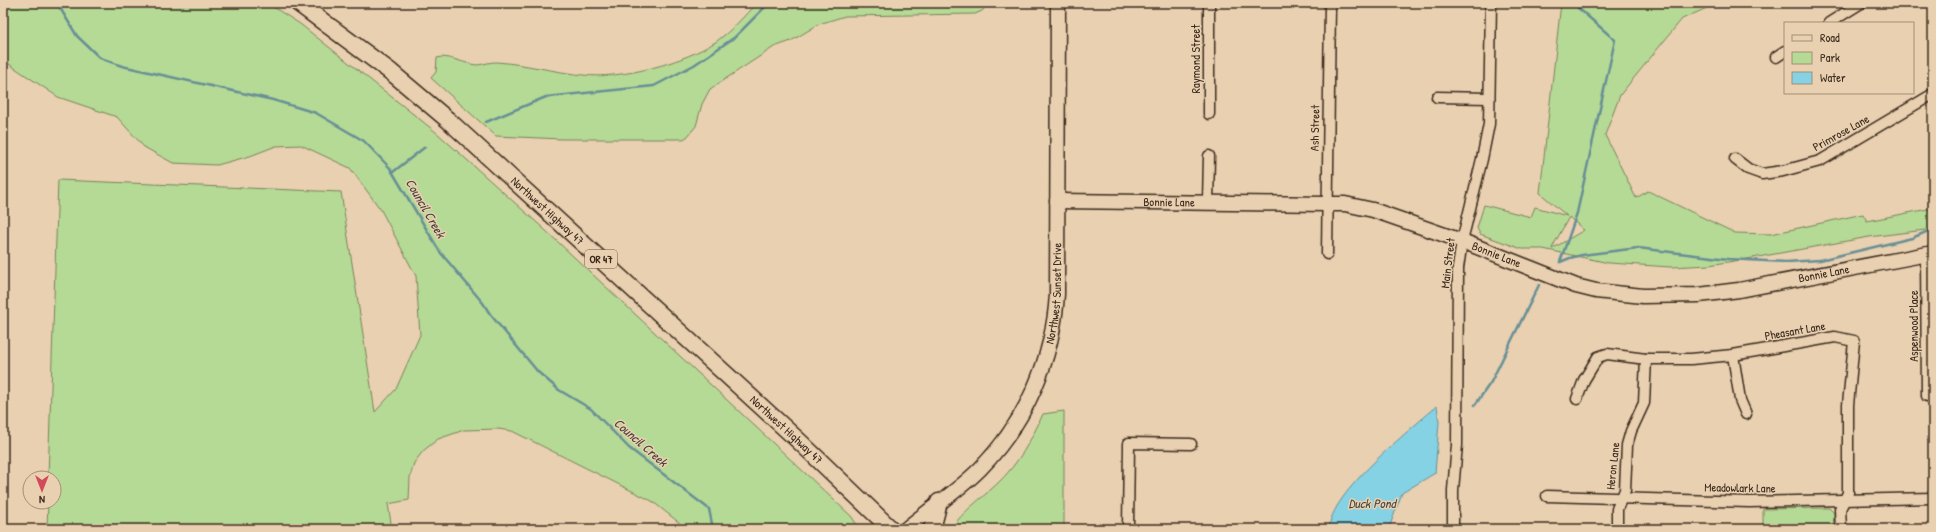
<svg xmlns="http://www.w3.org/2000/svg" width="1936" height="532" viewBox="0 0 1936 532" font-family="'Patrick Hand',sans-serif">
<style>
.green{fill:#b5da95;stroke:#78825a;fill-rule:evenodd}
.water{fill:#85d2e5;stroke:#678f95}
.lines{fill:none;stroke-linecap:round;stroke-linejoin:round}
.stream{stroke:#678f95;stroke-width:2.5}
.street-casing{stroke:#3b2a1e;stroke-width:13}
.secondary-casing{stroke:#3b2a1e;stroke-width:17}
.primary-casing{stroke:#3b2a1e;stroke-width:19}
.street{stroke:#e8d0b0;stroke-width:10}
.secondary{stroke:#e8d0b0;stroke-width:14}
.primary{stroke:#e8d0b0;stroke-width:16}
.labels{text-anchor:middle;stroke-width:3;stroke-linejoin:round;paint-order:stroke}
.shield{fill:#e8d0b0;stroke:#6f5c4a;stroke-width:1}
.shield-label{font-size:11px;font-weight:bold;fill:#3b2a1e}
.street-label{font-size:12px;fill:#3b2a1e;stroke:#e8d0b0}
.water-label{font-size:13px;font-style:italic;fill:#46433c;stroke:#e8d0b0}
</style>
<rect width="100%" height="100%" fill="#e8d0b0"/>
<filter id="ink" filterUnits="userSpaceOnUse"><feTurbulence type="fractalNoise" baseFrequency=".025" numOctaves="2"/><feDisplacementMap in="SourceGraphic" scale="8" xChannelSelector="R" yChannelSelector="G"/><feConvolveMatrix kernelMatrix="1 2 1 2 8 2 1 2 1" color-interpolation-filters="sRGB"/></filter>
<g filter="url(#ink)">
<!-- green -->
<g class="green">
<polygon points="3,3 267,3 300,24 437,133 544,229 851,516 860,529 687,529 652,501 512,431 498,429 464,430 438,439 423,451 414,463 410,477 409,500 388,504 392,529 47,529 48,502 54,502 54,478 48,478 58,180 341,192 375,412 396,389 420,335 416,276 381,210 350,168 301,145 276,146 250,156 217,165 173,163 144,147 117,117 58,97 3,60"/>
<path d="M 756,3 L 987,3 L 987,6 L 982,11 L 975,14 L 845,16 L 819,24 L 791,41 L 774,47 L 710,89 L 702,104 L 696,126 L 687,137 L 683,139 L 562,139 L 496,136 L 431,78 L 436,72 L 437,58 C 447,54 466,65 478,65 C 484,64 490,62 496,62 C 526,64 554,72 583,75 C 621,80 686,62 717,41 C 732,30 744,17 756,3 Z"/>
<path d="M 1561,3 L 1718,3 L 1682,19 L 1620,95 L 1605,135 L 1636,198 L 1648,191 L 1735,233 L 1771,234 L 1863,214 L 1867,221 L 1933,208 L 1933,229 L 1869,237 L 1747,259 L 1709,265 L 1671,267 L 1609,263 L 1543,249 L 1522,249 L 1480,234 L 1477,228 L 1484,205 L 1531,217 L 1535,207 L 1567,216 L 1540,193 ZM 1569,217 L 1584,230 L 1552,249 L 1552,248 Z"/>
<path d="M 1064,411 L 1064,529 L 951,529 C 963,511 981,499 997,484 C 1018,464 1031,441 1043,414 Z"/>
<polygon points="1829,508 1834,513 1833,529 1763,529 1763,509"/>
</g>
<!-- water -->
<path class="water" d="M 1437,406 L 1439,422 L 1435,473 L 1402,493 L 1389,528 L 1329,529 C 1330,493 1410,430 1437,406 Z"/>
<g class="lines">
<!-- stream -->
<g class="stream">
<polyline points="57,3 77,36 100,58 122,66 273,100 316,113 364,141 390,168 440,252 483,303 490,314 538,372 559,390 591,409 629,448 709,509 713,529"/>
<polyline points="486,122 546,97 654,86 694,65 735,37 769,3"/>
<polyline points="393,172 425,147"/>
<polyline points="1560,262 1570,258 1582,255 1638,248 1728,259 1786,262 1820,260 1912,238 1933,229"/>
<polyline points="1560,262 1577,213 1615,40 1577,7 1577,3"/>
<polyline points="1475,405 1491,382 1539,285"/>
</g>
<!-- street casing -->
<g class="street-casing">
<g id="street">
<polyline points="1829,23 1861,3"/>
<polyline points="1776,57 1785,51"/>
<polyline points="1437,97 1489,98"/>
<polyline points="1209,114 1209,3"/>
<polyline points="1735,159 1748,169 1762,174 1783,171 1820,161 1933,94"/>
<polyline points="1208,203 1209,156"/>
<polyline points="1327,254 1330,3"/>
<polyline points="1926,255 1927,396"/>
<polyline points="1733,355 1740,400 1746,414"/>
<polyline points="1577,399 1584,380 1598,357 1607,354 1646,359 1691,359 1733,355 1835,337 1854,341 1848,405 1848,493 1840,509 1841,529"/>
<polyline points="1547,496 1749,502 1933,498"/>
<polyline points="1128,529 1129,443 1191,444"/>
<polyline points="1453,529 1453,490 1457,445 1458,268 1462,241 1482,159 1489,124 1491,3"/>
<polyline points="1617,529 1617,509 1625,490 1627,445 1631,431 1644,403 1646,359"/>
</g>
</g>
<!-- secondary casing -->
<g class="secondary-casing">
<g id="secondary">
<path id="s1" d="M 1057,201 L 1327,204 L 1345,204 L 1373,210 L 1462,241 L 1576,286 L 1596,291 L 1643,296 L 1699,295 L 1739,290 L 1933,253"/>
<path id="s2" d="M 906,529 C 930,509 958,491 980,469 C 1026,422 1053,360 1057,294 L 1058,3"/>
</g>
</g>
<!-- primary casing -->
<g class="primary-casing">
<g id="primary">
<path id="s3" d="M 298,3 L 391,72 L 448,120 L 800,442 L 891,529"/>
<polyline points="932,529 939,502"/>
</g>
</g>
<!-- street -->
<use href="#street" class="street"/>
<!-- secondary -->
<use href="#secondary" class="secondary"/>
<!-- primary -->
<use href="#primary" class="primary"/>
</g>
</g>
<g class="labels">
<!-- shield labels -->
<rect class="shield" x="585" y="250" width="32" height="18" rx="3"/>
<g class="shield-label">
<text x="601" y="263">OR 47</text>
</g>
<!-- street labels -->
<g class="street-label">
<text transform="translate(1196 59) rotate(-90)" y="4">Raymond Street</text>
<text transform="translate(1315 128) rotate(-89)" y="4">Ash Street</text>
<text transform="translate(1841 133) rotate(-29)" y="4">Primrose Lane</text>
<text dy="4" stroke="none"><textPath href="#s1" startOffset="112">Bonnie Lane</textPath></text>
<text dy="4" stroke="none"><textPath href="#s3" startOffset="325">Northwest Highway 47</textPath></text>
<text dy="4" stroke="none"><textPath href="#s1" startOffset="448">Bonnie Lane</textPath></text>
<text transform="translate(1448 263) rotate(-83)" y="4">Main Street</text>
<text dy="4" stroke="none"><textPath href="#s1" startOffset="784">Bonnie Lane</textPath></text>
<text dy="4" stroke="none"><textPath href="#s2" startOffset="291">Northwest Sunset Drive</textPath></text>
<text transform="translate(1914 326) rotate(-90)" y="4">Aspenwood Place</text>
<text transform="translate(1795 331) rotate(-10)" y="4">Pheasant Lane</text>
<text dy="4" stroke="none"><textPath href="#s3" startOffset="649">Northwest Highway 47</textPath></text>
<text transform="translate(1613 466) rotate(-84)" y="4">Heron Lane</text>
<text transform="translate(1740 488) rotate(1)" y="4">Meadowlark Lane</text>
</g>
<!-- water labels -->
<g class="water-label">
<text transform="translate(426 208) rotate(60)" y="5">Council Creek</text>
<text transform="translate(641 442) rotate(41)" y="5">Council Creek</text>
<text x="1372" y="508">Duck Pond</text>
</g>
</g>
<!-- margin -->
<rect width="1936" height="532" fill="none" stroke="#e8d0b0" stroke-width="16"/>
<rect x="8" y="8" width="1920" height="516" fill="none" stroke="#3b2a1e" stroke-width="1.5" filter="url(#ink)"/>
<!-- legend -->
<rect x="1784" y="22" width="130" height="72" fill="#e8d0b0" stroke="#a38e76"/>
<rect x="1792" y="35" width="20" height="6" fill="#e8d0b0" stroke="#a38e76"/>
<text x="1820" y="42" font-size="12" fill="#3b2a1e">Road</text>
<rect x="1792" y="52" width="20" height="12" fill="#b5da95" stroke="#a38e76"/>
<text x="1820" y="62" font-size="12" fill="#3b2a1e">Park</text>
<rect x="1792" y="72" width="20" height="12" fill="#85d2e5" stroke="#a38e76"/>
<text x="1820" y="82" font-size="12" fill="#3b2a1e">Water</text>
<!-- north arrow -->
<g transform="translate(42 490) rotate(180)"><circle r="19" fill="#e8d0b0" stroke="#a38e76"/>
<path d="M0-3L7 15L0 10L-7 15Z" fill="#d1495b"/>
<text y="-6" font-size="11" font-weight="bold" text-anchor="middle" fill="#3b2a1e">N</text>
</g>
</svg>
